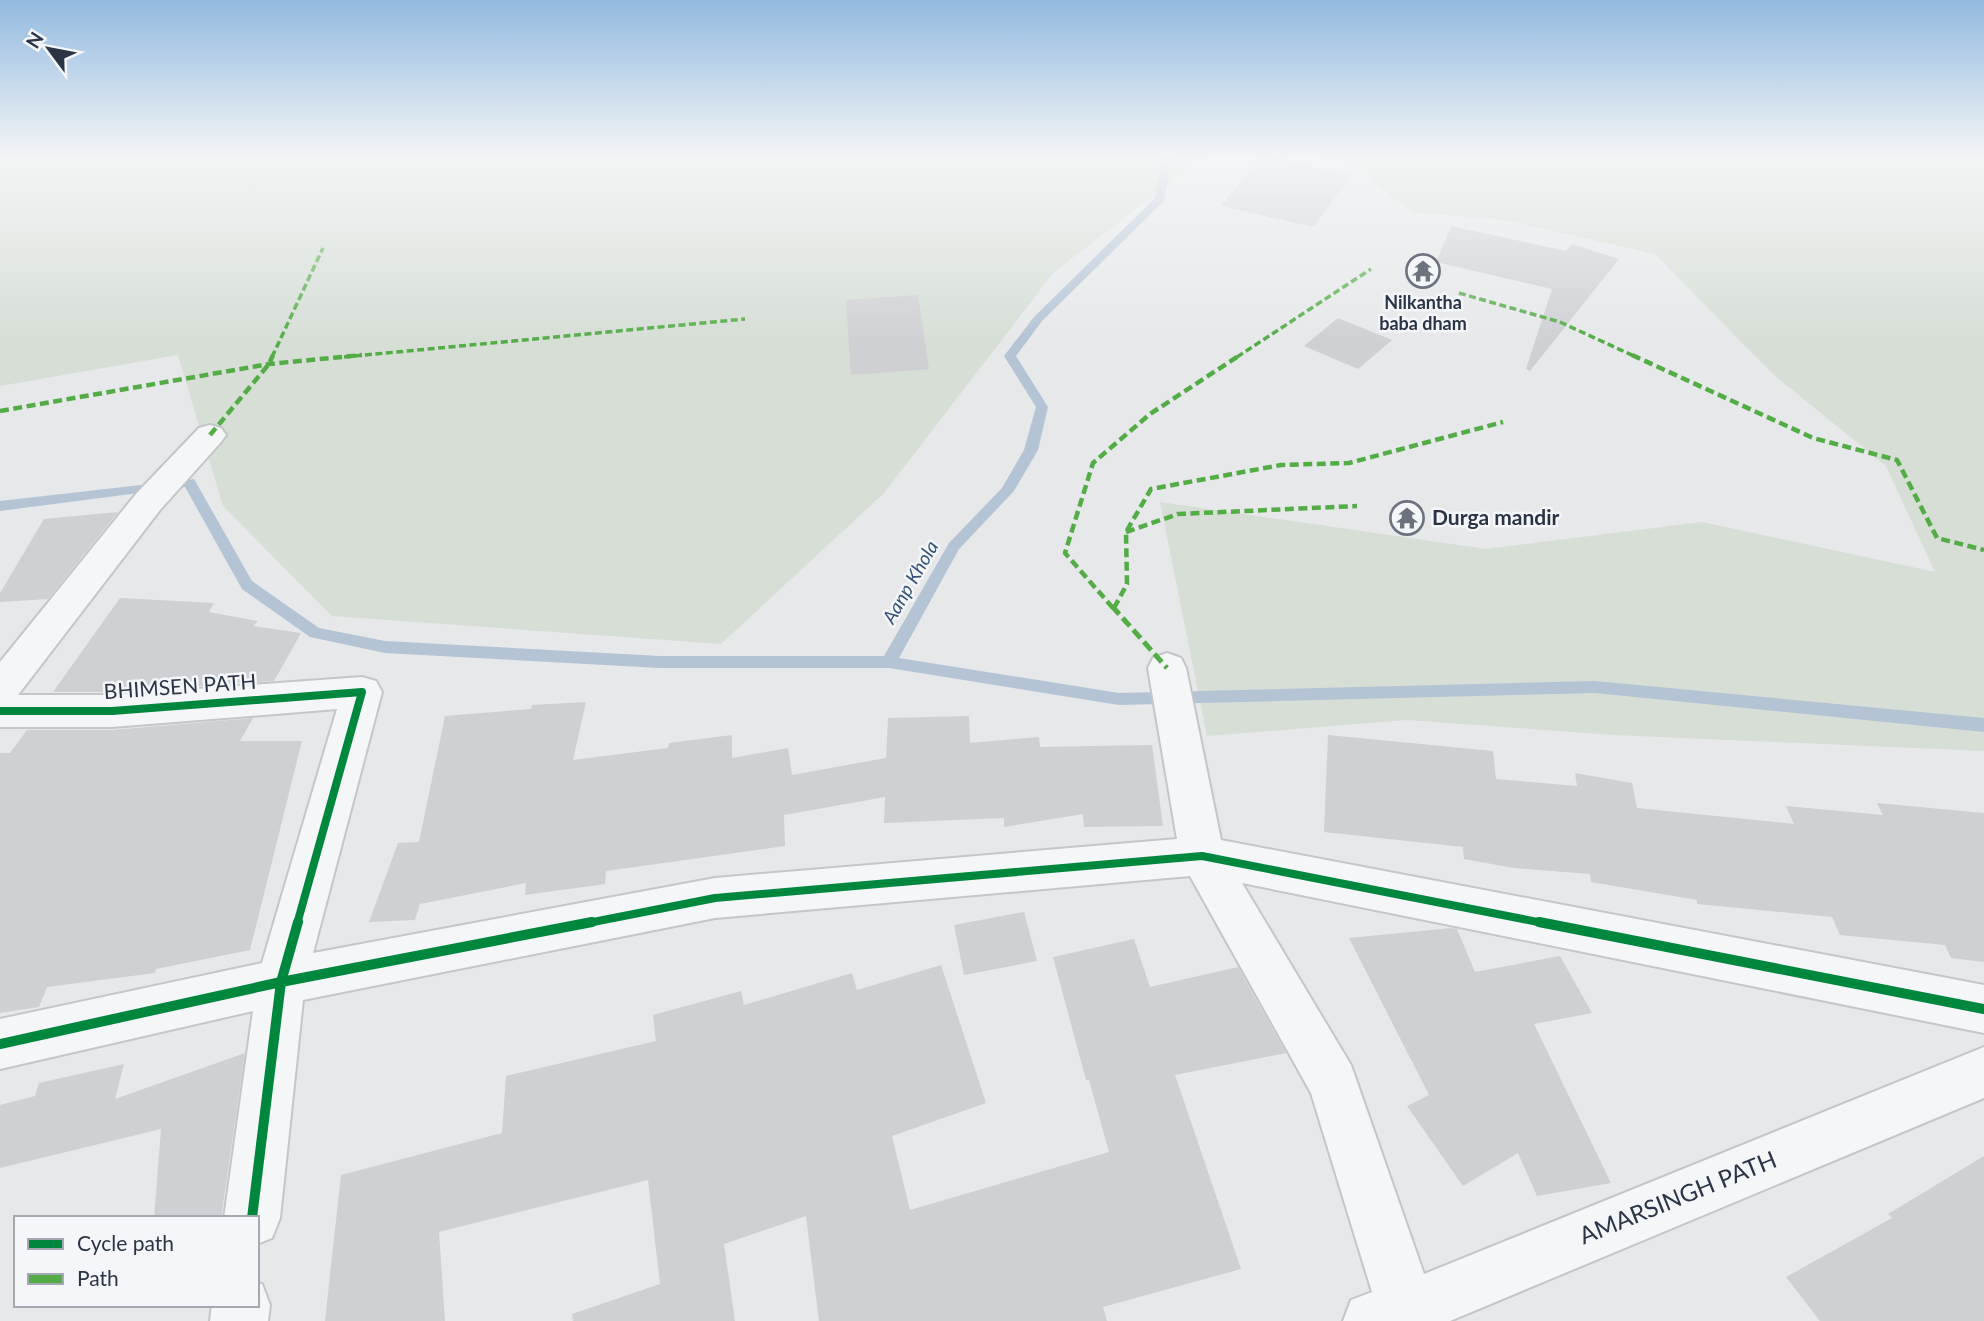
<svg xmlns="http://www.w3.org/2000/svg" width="1984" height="1321" viewBox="0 0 1984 1321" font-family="Lato,sans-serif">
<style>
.green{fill:#d6ded6}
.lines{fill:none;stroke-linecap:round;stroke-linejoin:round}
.stream{fill:#b4c4d5;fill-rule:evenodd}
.building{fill:#ced0d3}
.minor-casing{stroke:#c4c6c8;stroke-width:4}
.minor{fill:#f5f6f7;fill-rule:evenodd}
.quiet-far2{stroke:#54ac47;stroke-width:3.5;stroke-dasharray:7 3.5;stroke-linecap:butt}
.quiet-far1{stroke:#54ac47;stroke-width:4.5;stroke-dasharray:9 4.5;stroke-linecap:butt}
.quiet{stroke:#54ac47;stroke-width:5;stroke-dasharray:11 5;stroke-linecap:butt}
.cycleway-far1-casing{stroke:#f4f6f9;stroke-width:12}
.cycleway-casing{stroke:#f4f6f9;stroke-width:14}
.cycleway-far1{stroke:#00873e;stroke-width:8}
.cycleway{stroke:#00873e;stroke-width:10}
.labels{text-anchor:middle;stroke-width:5;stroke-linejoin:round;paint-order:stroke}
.far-poi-label{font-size:18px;font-weight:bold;fill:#2b3445;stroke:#f4f6f9}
.far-water-label{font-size:19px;font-style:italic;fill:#34527a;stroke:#f4f6f9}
.poi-label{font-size:21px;font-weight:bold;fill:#2b3445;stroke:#f4f6f9;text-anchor:start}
.street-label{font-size:21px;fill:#2b3445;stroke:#f4f6f9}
.near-street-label{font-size:24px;fill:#2b3445;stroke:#f4f6f9}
</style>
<rect width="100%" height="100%" fill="#e6e8ea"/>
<!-- green -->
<g class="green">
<polygon points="0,157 1204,157 1054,272 884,493 721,644 332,616 223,506 178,355 0,386"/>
<polygon points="1315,157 1984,157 1984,751 1614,735 1407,720 1207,736 1160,502 1486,549 1702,522 1935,572 1886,466 1774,375 1655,254 1504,220 1412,212 1353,166"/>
</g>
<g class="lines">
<!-- stream -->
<polygon class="stream" points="1162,157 1172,157 1164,201 1042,321 1016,356 1048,407 1038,450 1014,491 959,549 899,658 1119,693 1595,681 1984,718 1984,732 1595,693 1119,705 889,668 660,668 385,653 310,637 242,589 185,487 0,511 0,501 194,479 252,581 319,628 385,641 660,656 884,656 949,543 1002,488 1024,450 1036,407 1004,356 1034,317 1155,198"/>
</g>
<!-- building -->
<g class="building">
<polygon points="1260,157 1272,157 1351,175 1314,227 1221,206"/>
<polygon points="1451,226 1566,251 1572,244 1619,259 1530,371 1526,369 1552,289 1436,262"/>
<polygon points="918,295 929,369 851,375 846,300"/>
<polygon points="1338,318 1392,340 1358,369 1304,346"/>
<polygon points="118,512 48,599 0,602 0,593 44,519"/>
<polygon points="120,598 214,603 209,612 258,621 253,626 301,633 274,681 112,692 53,692"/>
<polygon points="586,702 573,760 668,748 669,743 732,735 732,758 788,748 792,775 886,758 888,718 969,716 970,743 1039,737 1040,747 1152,745 1163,826 1084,827 1083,814 1004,827 1004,818 884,823 885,797 784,815 785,846 606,871 605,884 525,895 526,883 420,904 415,920 369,922 398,843 419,842 445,716 531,709 532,705"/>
<polygon points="253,718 240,741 302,741 250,950 156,969 155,973 47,987 39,1007 0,1013 0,753 10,753 27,730 112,730"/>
<polygon points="1328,735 1493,751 1496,779 1577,786 1575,773 1632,783 1637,808 1794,824 1786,806 1883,815 1877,803 1984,813 1984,962 1951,958 1945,945 1840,935 1832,917 1697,904 1697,900 1591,882 1590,874 1514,868 1464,859 1463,847 1324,832"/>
<polygon points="1024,912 1037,961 964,975 954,925"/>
<polygon points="1451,928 1457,929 1475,972 1560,956 1592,1013 1534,1024 1611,1183 1537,1196 1518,1153 1463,1186 1407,1106 1429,1095 1349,938"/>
<polygon points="1134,939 1150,987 1238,967 1286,1053 1175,1075 1241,1269 1103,1307 1107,1321 819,1321 806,1216 724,1244 735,1321 573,1321 572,1314 660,1284 648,1180 439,1232 445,1321 325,1321 341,1175 502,1133 506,1076 656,1041 653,1015 741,991 744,1005 852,973 857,990 941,965 986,1103 892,1136 910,1210 1109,1152 1089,1080 1086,1080 1053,957"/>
<polygon points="245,1053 221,1218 154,1218 161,1129 0,1168 0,1105 35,1096 39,1083 124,1064 115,1099"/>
<polygon points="1984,1156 1984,1321 1820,1321 1786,1277 1892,1218 1888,1214"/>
</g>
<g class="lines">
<!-- minor casing -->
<g class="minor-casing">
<g id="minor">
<polygon points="210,425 221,428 226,435 221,442 160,510 18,695 112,695 362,677 376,681 382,692 313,953 715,878 1177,839 1148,668 1153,658 1167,653 1181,658 1186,668 1221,840 1984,985 1984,1033 1242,883 1351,1065 1424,1274 1984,1047 1984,1098 1450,1321 1343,1321 1351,1300 1372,1292 1311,1093 1190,876 715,918 303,1000 280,1218 272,1238 257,1244 257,1218 224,1218 253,1011 0,1069 0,1019 262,963 337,709 112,727 0,727 0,662 136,494 199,428"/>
<polygon points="257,1283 262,1284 270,1305 268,1321 210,1321 212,1305 257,1305"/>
</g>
</g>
<!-- minor -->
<use href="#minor" class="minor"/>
<!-- quiet-far2 -->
<g class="quiet-far2">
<polyline points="1459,293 1560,322 1636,357"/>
<polyline points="272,357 323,248"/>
<polyline points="344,357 745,319"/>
<polyline points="1237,357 1371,269"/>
</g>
<!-- quiet-far1 -->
<g class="quiet-far1">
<polyline points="1632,355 1813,438 1897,460 1937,538 1984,550"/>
<polyline points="0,411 269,364 362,355"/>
<polyline points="210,435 269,364 273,355"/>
<polyline points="1126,532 1178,514 1357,506"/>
<polyline points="1113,608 1065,553 1093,463 1150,414 1240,355"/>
<polyline points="1114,608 1127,584 1126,532 1151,489 1281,465 1349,463 1503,422"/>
</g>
<!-- quiet -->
<polyline class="quiet" points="1112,606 1167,668"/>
<!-- cycleway-far1 casing -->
<g class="cycleway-far1-casing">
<g id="cycleway-far1">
<polyline points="0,711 112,711 362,692 297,924"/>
<polyline points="583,924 715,898 1202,856 1548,924"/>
</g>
</g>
<!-- cycleway casing -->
<g class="cycleway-casing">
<g id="cycleway">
<polyline points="1539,922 1984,1009"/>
<polyline points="0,1044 281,982 592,922"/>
<polyline points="252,1218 281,982 298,922"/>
</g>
</g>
<!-- cycleway-far1 -->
<use href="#cycleway-far1" class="cycleway-far1"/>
<!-- cycleway -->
<use href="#cycleway" class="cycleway"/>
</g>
<!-- sky -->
<linearGradient id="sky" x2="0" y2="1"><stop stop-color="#93bae0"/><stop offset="0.46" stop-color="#f4f5f6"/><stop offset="1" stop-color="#f4f5f6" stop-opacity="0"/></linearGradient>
<rect width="1984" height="342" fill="url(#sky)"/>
<!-- icons -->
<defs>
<g id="temple-ring" transform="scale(1.75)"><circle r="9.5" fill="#f4f6f9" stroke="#6c737f" stroke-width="1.5"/><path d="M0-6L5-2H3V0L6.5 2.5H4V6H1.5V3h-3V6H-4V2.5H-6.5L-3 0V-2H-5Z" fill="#6c737f"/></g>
</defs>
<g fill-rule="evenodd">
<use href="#temple-ring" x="1423" y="271"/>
<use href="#temple-ring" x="1407" y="518"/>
</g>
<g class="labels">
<!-- far-poi labels -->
<g class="far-poi-label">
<text x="1423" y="309">Nilkantha<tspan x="1423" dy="21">baba dham</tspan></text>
</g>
<!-- far-water labels -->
<g class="far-water-label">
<text transform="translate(910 582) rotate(-60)" y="7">Aanp Khola</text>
</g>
<!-- poi labels -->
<g class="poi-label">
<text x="1432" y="525">Durga mandir</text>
</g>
<!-- street labels -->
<g class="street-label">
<text transform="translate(180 687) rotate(-4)" y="7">BHIMSEN PATH</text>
</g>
<!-- near-street labels -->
<g class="near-street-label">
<text transform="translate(1678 1198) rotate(-22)" y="8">AMARSINGH PATH</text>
</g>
</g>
<!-- legend -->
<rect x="14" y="1216" width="245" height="91" fill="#f4f6f9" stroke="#a4a8b1" stroke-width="2"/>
<rect x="28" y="1239" width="35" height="10" fill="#00873e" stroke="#a4a8b1" stroke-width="2"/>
<text x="77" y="1251" font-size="21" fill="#2b3445">Cycle path</text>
<rect x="28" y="1274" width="35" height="10" fill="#54ac47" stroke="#a4a8b1" stroke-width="2"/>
<text x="77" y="1286" font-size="21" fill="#2b3445">Path</text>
<!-- north arrow -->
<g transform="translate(49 49) rotate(302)" stroke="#f4f6f9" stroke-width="5" paint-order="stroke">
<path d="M0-5L12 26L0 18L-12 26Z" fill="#2b3445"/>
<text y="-10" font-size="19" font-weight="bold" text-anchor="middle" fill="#2b3445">N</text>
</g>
</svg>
